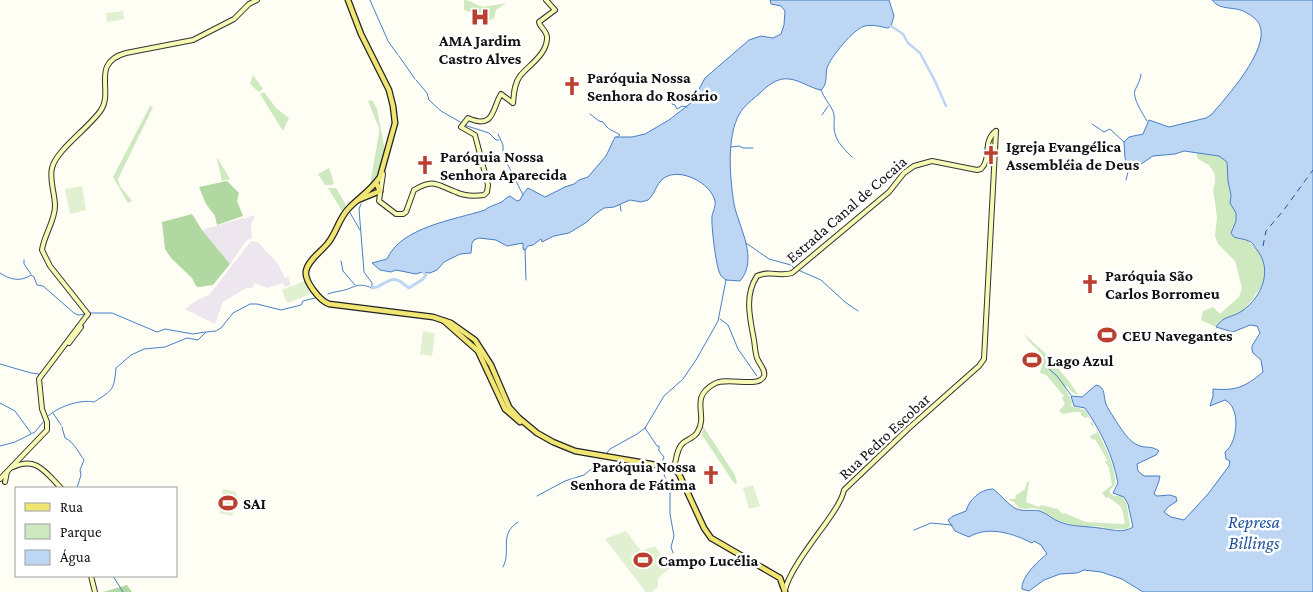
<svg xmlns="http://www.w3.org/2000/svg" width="1313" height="592" viewBox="0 0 1313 592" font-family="'Crimson Pro',serif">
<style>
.industrial{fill:#eee6ee}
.green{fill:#cee8c0}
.forest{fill:#b0d8a0}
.pitch{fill:#e0f0d1}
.water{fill:#bdd6f3;stroke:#477fc6}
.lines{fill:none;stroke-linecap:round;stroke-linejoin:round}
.stream{stroke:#477fc6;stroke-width:1}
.canal{stroke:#bdd6f3;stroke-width:2.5}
.river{stroke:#bdd6f3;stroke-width:3}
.ferry{stroke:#1f529d;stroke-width:1;stroke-dasharray:6 5;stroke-linecap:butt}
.secondary-casing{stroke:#333;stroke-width:6}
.primary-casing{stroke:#222;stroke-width:7}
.secondary{stroke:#f7fab4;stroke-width:4}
.primary{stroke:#f1e673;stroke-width:4.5}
.labels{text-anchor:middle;stroke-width:5;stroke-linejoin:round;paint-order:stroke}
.poi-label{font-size:16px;font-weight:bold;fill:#111;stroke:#fff;text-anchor:start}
.street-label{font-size:16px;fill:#111;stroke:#fff}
.water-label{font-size:18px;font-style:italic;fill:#1f529d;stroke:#fff}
</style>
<rect width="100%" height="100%" fill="#fefef5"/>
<!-- industrial -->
<g class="industrial">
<polygon points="253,215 255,217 251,224 252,238 246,241 230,264 202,230 243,218 245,219"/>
<polygon points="251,241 258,242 278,264 285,278 288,277 291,285 285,287 283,283 267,288 255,283 252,288 246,288 223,302 215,324 185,309 197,300 209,295"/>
</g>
<!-- green -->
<g class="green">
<path d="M 464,0 C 470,0 474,4 480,6 C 488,8 498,4 506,3 L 496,10 L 494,18 L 484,23 L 475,14 L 464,10 Z"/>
<polygon points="253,75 263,89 259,92 250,84"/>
<polygon points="264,92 276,108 289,118 283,131 260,94"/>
<polygon points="372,100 377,109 385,151 379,173 370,185 379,133 379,128 368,101"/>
<polygon points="150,106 153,107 118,179 120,186 132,201 128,203 113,177"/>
<polygon points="1196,153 1219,156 1227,162 1228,181 1231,195 1231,203 1236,213 1236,221 1232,229 1239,239 1248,240 1259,252 1265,264 1265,282 1246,307 1241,312 1221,320 1216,327 1201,320 1203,311 1213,307 1220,314 1239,297 1242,288 1235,261 1218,244 1215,236 1217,217 1213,189 1215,184 1215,174 1209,165 1198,159"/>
<polygon points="217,159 218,159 230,179 222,181"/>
<polygon points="329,168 334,183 332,185 325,185 318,174"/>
<polygon points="328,188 336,188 346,205 342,211"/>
<path d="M 1024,334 L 1044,352 L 1068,380 L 1079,396 L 1072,392 L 1067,386 L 1065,387 L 1072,402 L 1071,406 L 1085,410 C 1095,425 1118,467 1115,485 L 1110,490 L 1110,493 L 1114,496 L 1122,496 L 1127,506 L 1130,526 L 1127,529 L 1110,529 L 1097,526 L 1086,527 L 1075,525 L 1058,521 L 1043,511 L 1034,508 L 1026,509 L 1019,508 L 1014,502 L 1009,500 L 1009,499 L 1015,499 L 1016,495 L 1025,489 L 1027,482 L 1029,482 L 1026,502 L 1039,507 L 1041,505 L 1058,509 L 1062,514 L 1064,513 L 1086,522 L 1122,524 L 1125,523 C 1121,504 1124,509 1108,497 L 1106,498 L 1102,493 L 1112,485 L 1109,468 L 1105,461 L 1108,461 L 1095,439 L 1093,440 L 1090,437 L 1091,435 L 1097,433 L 1095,425 L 1092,426 L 1090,423 L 1092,421 L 1088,417 L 1085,418 L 1081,415 L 1081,412 L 1074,412 L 1063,414 L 1059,411 L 1065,404 L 1062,398 L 1064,396 L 1046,375 L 1040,373 L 1044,357 C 1038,349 1028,342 1024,334 Z"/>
<polygon points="703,426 735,475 737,484 734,483 702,435"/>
</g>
<!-- forest -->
<g class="forest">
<polygon points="227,181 239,193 237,201 243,216 217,225 215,216 206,204 199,187"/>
<polygon points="192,214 202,230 230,264 213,285 199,287 196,286 192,278 171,258 165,249 162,222"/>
<polygon points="127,585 132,592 103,592"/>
</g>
<!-- pitch -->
<g class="pitch">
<polygon points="123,11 124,19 107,22 106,13"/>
<polygon points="82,186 86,210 70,214 65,189"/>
<polygon points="304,281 311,294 287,303 282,290"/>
<polygon points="423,331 435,333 432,356 420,354"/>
<polygon points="753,485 760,506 749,509 743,488"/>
<polygon points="223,489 237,492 232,516 219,513"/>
<polygon points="626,531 641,551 655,546 670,568 658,578 658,587 652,592 646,592 605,539"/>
</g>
<!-- water -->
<g class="water">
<path d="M 770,0 L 889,0 L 894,16 L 891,26 L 888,28 C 881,27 873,24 865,26 C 854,28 830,58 827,68 C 825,76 828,84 821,90 C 810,88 800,80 789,79 C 777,77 766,87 759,94 C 753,99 744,106 740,113 C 726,136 730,178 734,204 C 739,228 759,259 740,281 L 726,280 C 724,278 721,277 720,274 C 716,267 711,225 712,216 C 713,211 716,206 715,201 C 711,183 680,167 664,178 C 656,184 655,194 648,200 L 641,202 L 630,200 L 614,207 L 604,208 L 594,215 L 587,222 L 569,233 L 554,236 L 542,242 L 541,239 L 533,245 L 528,246 L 525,250 L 523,249 L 523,243 L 507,246 L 496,240 L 479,238 L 474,240 L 472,243 L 471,253 L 460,254 L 444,262 L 437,270 L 430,273 L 422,272 L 416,274 L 396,270 L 391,272 L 380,270 L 372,263 L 387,259 C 401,227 454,220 485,210 C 490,205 498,205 503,201 C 505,199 507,197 510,196 L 517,201 L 520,200 L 523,194 L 528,188 L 545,197 L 565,187 L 574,184 L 579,180 L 588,177 L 606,156 L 615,137 L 632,137 L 645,134 L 669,120 L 692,102 L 705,78 L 749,40 L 761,36 L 773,38 L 781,34 L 784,25 L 785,11 L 781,6 L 771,4 Z"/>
<path d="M 1212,0 L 1313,0 L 1313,592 L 1143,592 L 1122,579 L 1101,572 L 1084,570 L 1077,573 L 1060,574 L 1044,580 L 1029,591 L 1022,589 C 1021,577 1038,561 1047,554 L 1041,545 L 1034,541 L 1032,543 C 1014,534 989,525 969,537 L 955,531 L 948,520 L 953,516 L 966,511 C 969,500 980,489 993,489 C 1000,494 1006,502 1013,507 C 1022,513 1031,509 1040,511 C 1047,513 1053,520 1060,522 C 1073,527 1086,526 1099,528 C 1111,529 1122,534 1133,527 L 1128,504 L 1124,497 L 1113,493 L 1118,483 C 1113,456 1101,431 1085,408 L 1074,406 L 1071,396 L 1082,397 L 1096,385 C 1106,387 1103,396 1106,404 C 1108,409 1111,413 1114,418 C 1120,427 1129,443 1140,446 C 1146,448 1153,446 1159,451 L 1156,455 L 1137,464 L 1138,471 L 1144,476 L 1160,476 L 1159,481 L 1154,494 L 1157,496 L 1170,495 L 1176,497 L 1177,501 L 1168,507 L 1164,512 L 1171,517 L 1184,520 L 1208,494 L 1229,466 L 1230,461 L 1226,459 L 1225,452 C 1238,443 1241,407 1225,400 L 1210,406 L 1213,396 L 1213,389 C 1236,391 1245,387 1263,372 L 1261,360 L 1253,353 L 1252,350 L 1252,346 L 1260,333 L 1257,326 L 1250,325 L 1233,332 L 1216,327 C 1224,315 1232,318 1242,311 C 1262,297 1273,270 1257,250 C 1254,247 1254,243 1249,241 C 1245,239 1239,239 1234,237 L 1231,233 L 1236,221 L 1236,213 L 1230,203 L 1231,195 L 1228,181 L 1227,162 L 1219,156 L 1184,151 L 1175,154 L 1153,156 L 1138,166 L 1129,168 L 1125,158 L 1124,142 L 1129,137 L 1143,134 L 1149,120 L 1169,127 L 1206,118 L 1211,115 C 1226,98 1269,50 1260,26 C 1258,20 1252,16 1247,13 C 1235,5 1221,12 1212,0 Z"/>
</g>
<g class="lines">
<!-- stream -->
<g class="stream">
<polyline points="370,0 388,41 398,55"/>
<polyline points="399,56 415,79"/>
<path d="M 1141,74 C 1140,81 1138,84 1135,90 C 1132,98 1143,114 1147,121"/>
<polyline points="416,80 427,93 429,100 441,111 462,123"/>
<polyline points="665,90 672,99 672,104 675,105 677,109 682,106 687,107"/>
<path d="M 821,90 C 824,98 829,103 833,111 C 835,116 834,121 834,127 C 834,140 844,149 852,157"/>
<path d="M 590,114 L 599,121 L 603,122 C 609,131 611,129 620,135 L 617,137"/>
<polyline points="822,115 828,106"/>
<polyline points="1092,124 1104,132 1110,129 1124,142"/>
<polyline points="464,125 489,133 496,140 499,140"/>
<polyline points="498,134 503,145 503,155 523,195"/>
<polyline points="731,147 739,146 743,148 753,148"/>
<polyline points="1126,180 1129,168"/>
<polyline points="361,204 359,209 364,272 372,283 372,288"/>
<polyline points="620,205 621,211"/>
<polyline points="349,211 360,230"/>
<polyline points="746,243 769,259 791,265 794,268"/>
<polyline points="525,249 526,280"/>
<polyline points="24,260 24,264 31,274"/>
<polyline points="341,261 343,271 355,285"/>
<polyline points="798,270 821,280 845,302 858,311"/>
<path d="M 0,273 C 10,280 21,282 31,275 L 34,277 L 37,285 L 43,286 L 74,313 L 78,315 L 86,314"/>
<path d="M 328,294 C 333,292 336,292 340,291 C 354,289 356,281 372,288"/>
<polyline points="90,313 112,313 157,332 165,329 193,334 205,332"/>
<polyline points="720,319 728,325 738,349 757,376"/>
<polyline points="0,364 31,373 39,374"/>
<polyline points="1049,369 1057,376 1071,395"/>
<polyline points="0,403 15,411 31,433"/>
<polyline points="53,413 61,425"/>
<path d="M 47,417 C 57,407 80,399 94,402 C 113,390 114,390 116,368 L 131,355 L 144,349 L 165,347 L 187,338 L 198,340 L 206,332 L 216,331 L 221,328 L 233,313 L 250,304 L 257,304 L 281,310 L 301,305 L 303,301 L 315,298"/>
<path d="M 62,427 L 65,438 C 74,442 79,453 84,460 L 80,470 L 81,475 L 77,488"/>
<polyline points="645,428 657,446 659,446 659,451 664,457 662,462"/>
<polyline points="0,446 15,442 35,432 44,421"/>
<polyline points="607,453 610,449 637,434 645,428 664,396 683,379 696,360 718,321 726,280"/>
<polyline points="662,469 670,491 670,514 674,536 671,547 673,553"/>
<polyline points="537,496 565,481 584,475 601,461"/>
<polyline points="914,530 931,523 952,525"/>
<path d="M 503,567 C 512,550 498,535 518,522"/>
<polyline points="113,576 123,592"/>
</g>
<!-- canal -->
<polyline class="canal" points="891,26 903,34 908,43 920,53 935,81 946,106"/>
<!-- river -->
<path class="river" d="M 372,288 C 381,288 389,277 397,280 C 401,281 406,286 409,288 L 423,279 L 426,275 L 420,268"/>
<!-- ferry -->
<polyline class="ferry" points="1263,246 1266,231 1283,211 1313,170"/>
<!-- secondary casing -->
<g class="secondary-casing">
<g id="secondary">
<path d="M 513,103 C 514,94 514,84 520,76 C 529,65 546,55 547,39 C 548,31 540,28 539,22 L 555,10 L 546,0"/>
<path d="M 383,174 L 379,201 L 396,214 L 403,214 L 406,212 L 414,190 C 434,178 437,185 456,192 C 464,196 476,196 484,195 L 487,192 L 488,185 L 475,135 L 461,127 L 468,118 C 495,130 492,108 501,94 L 513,103"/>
<polyline points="69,343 81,327"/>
<path d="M 13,467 C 37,456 46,473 61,488"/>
<path d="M 674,468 C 676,460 677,448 683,443 C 688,439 696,437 698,431 C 708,414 689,398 714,384 C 727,376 759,389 764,376 C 766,370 759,364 757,358 C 755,352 755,346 754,340 C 750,318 744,296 757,276 C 768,270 780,277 792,273 L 889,192 L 904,173 L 914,166 L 932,161 L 977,170 L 981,169 C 992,158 982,141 996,131"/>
<path d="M 0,479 L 47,430 L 47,422 L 42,409 L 39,379 L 88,314 L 50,266 L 42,250 C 44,235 55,221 55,206 C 55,193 49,181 52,168 C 56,150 90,127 101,110 C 114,91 90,63 126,53 L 193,40 L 234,19 L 249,4 L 257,0"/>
<polyline points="5,482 7,472"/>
<polyline points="91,576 95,592"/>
<path d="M 785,590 C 789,571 816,537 828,520 C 834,511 842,501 844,490 L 909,428 L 979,366 L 984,359 L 996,131"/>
</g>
</g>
<!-- primary casing -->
<g class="primary-casing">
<g id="primary">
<path d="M 348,0 L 361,34 L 389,90 L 393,106 L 395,123 L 380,177 C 372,189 360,197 350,207 C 339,217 337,232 328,243 C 322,251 308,260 306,271 C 304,281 320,301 329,304 L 433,317 L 451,323 L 475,340 L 491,365 L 509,407 L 519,418 L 537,433 L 553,442 L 575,451 L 674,468 L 679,474 L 704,528 L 711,538 L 780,578 L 785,592"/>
<polyline points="358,200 380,191 376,183"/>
<polyline points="444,321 478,351 505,409 520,422"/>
</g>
</g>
<!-- secondary -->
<use href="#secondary" class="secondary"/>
<!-- primary -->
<use href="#primary" class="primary"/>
</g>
<!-- icons -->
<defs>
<g id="hospital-bare" transform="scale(1.5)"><path d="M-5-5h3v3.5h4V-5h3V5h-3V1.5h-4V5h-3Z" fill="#ba3f2f" stroke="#fff" stroke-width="2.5" paint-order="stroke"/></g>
<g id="church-bare" transform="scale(1.5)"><path d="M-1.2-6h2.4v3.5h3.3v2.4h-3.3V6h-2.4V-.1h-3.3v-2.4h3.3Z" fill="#ba3f2f" stroke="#fff" stroke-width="2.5" paint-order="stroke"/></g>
<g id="stadium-bare" transform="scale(1.5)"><path d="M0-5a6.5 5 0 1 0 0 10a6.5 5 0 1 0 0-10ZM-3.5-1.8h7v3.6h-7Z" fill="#ba3f2f" stroke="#fff" stroke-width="2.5" paint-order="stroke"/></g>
</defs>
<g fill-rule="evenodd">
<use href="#hospital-bare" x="480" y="17"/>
<use href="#church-bare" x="572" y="86"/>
<use href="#church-bare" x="991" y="155"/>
<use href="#church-bare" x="425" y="165"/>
<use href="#church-bare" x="1090" y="284"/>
<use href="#stadium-bare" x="1107" y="335"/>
<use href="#stadium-bare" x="1032" y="360"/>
<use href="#church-bare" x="711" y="475"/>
<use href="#stadium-bare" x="228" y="503"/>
<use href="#stadium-bare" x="643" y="560"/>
</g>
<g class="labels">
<!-- poi labels -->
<g class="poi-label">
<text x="480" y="46" text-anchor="middle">AMA Jardim<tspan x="480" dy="18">Castro Alves</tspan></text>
<text x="587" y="83">Paróquia Nossa<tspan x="587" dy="18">Senhora do Rosário</tspan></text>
<text x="1006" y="152">Igreja Evangélica<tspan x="1006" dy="18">Assembléia de Deus</tspan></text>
<text x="440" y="162">Paróquia Nossa<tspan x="440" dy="18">Senhora Aparecida</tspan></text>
<text x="1105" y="281">Paróquia São<tspan x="1105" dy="18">Carlos Borromeu</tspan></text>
<text x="1122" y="341">CEU Navegantes</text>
<text x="1047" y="366">Lago Azul</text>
<text x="696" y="472" text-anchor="end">Paróquia Nossa<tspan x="696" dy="18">Senhora de Fátima</tspan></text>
<text x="243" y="509">SAI</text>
<text x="658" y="566">Campo Lucélia</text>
</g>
<!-- street labels -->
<g class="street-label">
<text transform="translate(846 209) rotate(-41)" y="6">Estrada Canal de Cocaia</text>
<text transform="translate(884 436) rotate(-43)" y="6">Rua Pedro Escobar</text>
</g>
<!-- water labels -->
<g class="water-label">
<text x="1254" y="528">Represa<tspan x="1254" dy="21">Billings</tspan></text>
</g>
</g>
<!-- legend -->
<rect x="15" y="487" width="162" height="90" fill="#ffffff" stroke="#a0a0a0"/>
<rect x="25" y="503" width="25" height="8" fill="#f1e673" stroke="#a0a0a0"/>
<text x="60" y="512" font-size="15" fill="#111111">Rua</text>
<rect x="25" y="524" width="25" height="15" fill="#cee8c0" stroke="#a0a0a0"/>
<text x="60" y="537" font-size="15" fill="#111111">Parque</text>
<rect x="25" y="550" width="25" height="15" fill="#bdd6f3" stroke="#a0a0a0"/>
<text x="60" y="562" font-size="15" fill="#111111">Água</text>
</svg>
